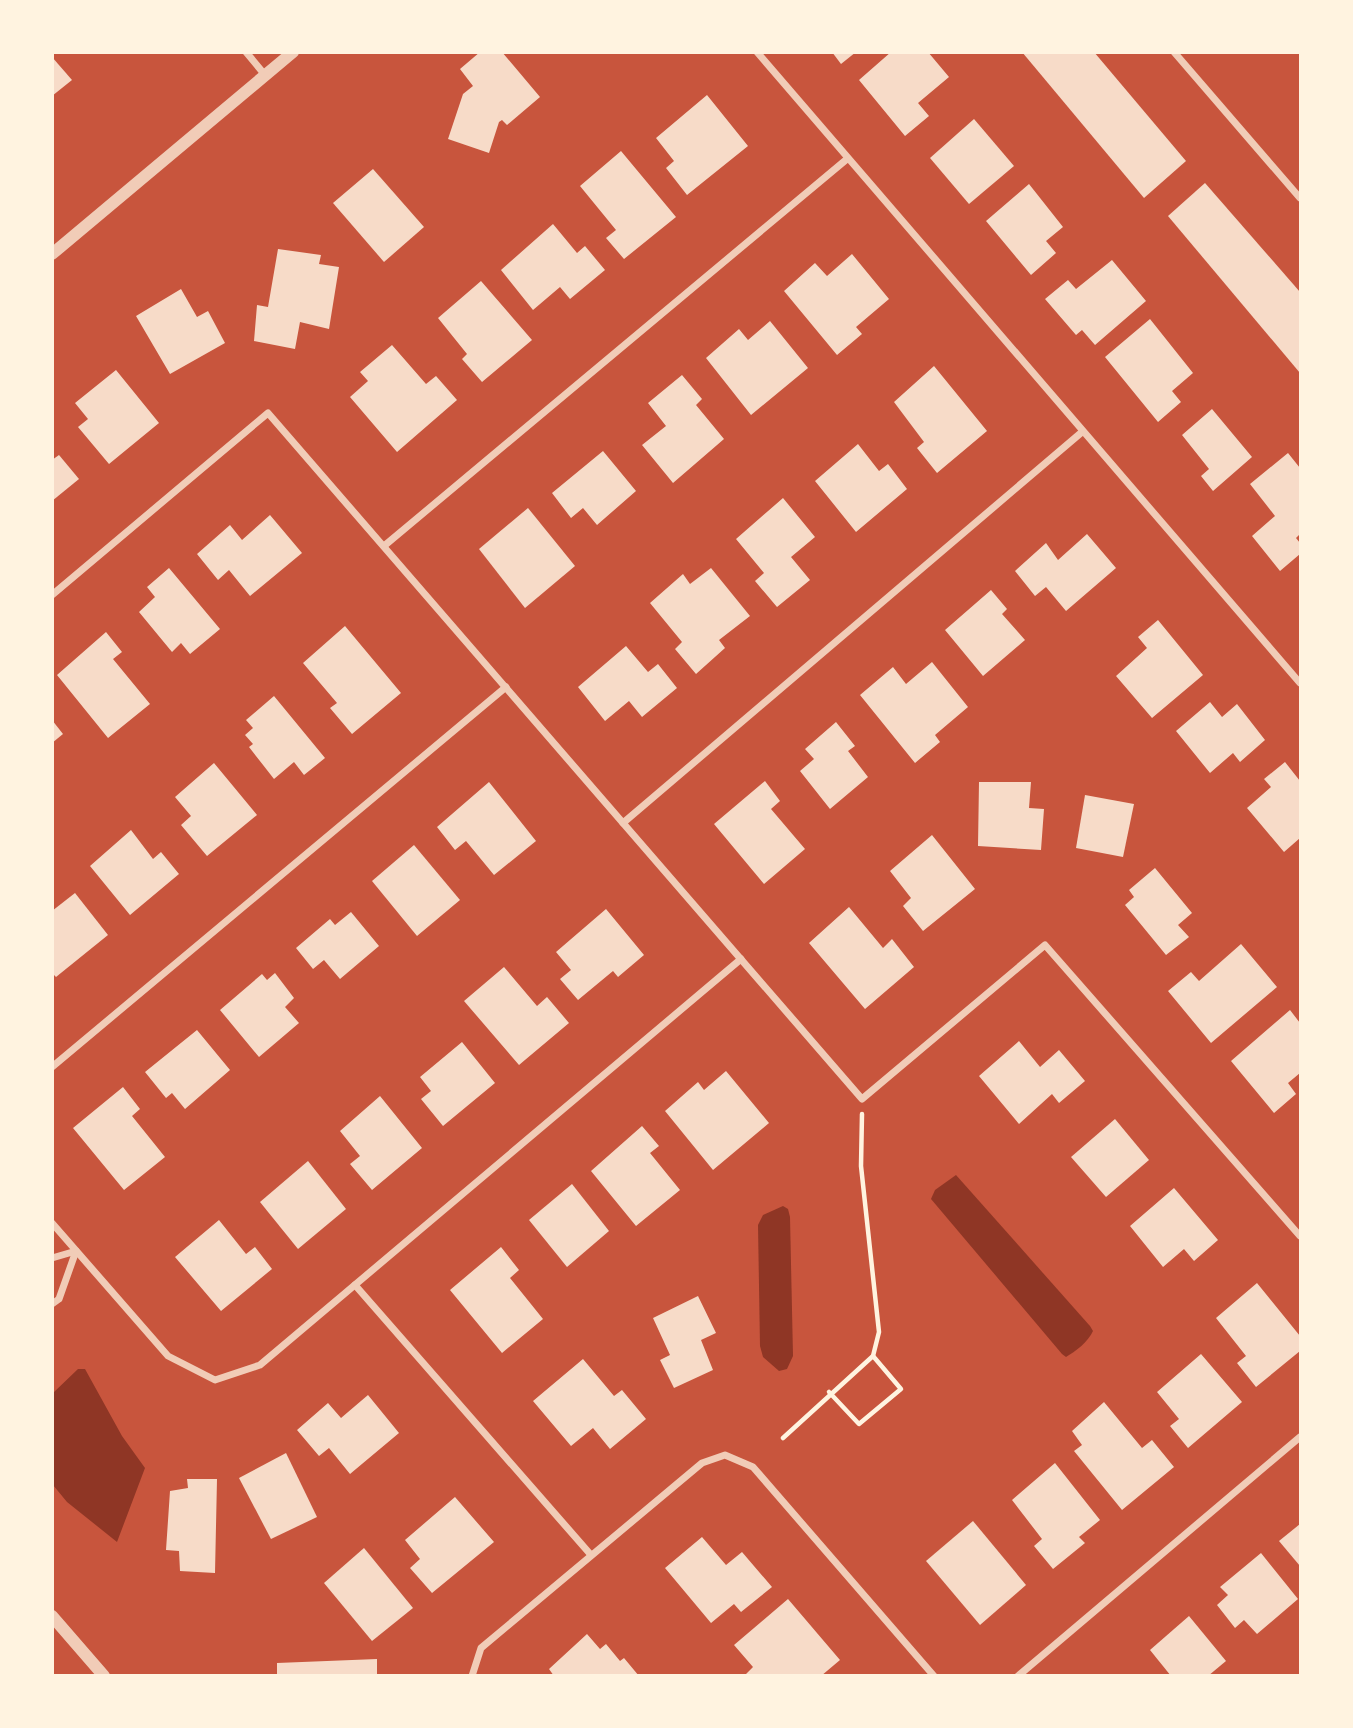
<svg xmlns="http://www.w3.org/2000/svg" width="1353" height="1728" viewBox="0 0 1353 1728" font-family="'Alegreya Sans',sans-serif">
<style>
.water{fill:#8f3625}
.building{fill:#f7dbc8}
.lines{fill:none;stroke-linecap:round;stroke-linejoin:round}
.path{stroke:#fff3e0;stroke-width:4.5}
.minor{stroke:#f1ccb7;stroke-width:7}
.tertiary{stroke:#f1ccb7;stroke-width:12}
</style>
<rect width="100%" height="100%" fill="#c8553d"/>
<!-- water -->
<g class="water">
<path d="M 956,1175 L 1090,1326 L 1093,1331 C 1088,1342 1076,1351 1066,1357 L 1062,1354 L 931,1199 L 935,1190 Z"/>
<polygon points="783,1206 788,1209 790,1217 793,1356 787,1369 779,1371 763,1357 760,1346 758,1225 763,1215"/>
<polygon points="78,1369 85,1369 122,1436 145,1468 117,1542 67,1502 53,1485 53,1393"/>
</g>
<!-- building -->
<g class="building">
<polygon points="480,52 502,52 540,97 507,125 502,120 499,122 489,153 448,139 463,94 473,86 460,69"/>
<polygon points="832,52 856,52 841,64"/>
<polygon points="891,52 928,52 949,77 918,103 929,116 905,136 859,80"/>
<polygon points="1022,52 1094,52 1186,161 1144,198"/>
<polygon points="52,57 72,80 52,96"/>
<polygon points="707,95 748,146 687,195 666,168 674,161 656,138"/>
<polygon points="974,119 1014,166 969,204 930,158"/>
<polygon points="621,151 676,217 624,259 606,238 616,230 580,186"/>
<polygon points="373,169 424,227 384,262 333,203"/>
<polygon points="1205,183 1300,292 1300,373 1168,216"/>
<polygon points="1029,184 1063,227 1046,241 1056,253 1031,275 986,221"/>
<polygon points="553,224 577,253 585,246 605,270 570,299 560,287 533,310 501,270"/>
<polygon points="278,249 321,255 319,264 339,267 329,329 300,322 295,349 254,341 257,305 268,307"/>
<polygon points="852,254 889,299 856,327 862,334 837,355 784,291 815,263 827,276"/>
<polygon points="1112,260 1146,301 1095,345 1082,330 1076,335 1045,299 1068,280 1076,289"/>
<polygon points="481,281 532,340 482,382 462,359 467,354 438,318"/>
<polygon points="181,289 197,317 208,311 225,343 170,374 136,316"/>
<polygon points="1150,319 1193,373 1172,391 1181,402 1158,422 1105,357"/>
<polygon points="770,321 808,368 751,415 706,358 739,329 748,340"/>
<polygon points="392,345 426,384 436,376 457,400 397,452 350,397 368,381 360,372"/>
<polygon points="934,366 987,431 937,473 917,448 924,442 894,402"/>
<polygon points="116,370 159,423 109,464 78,427 88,419 75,403"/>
<polygon points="682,375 702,399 696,405 724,439 673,483 642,445 666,426 648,403"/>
<polygon points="1212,409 1252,457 1213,491 1201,476 1209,469 1182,435"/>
<polygon points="858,444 879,471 888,464 907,489 856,532 815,481"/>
<polygon points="603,451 636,491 597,525 583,508 571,518 552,493"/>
<polygon points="1288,453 1300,468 1300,534 1296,538 1300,543 1300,554 1280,571 1252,536 1275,516 1250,484"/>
<polygon points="59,455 79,479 52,501 52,460"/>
<polygon points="783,498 815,537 791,557 810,580 777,607 755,581 764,573 736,539"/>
<polygon points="528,508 575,566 525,608 479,549"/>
<polygon points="270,515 302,553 250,596 229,570 218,580 197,554 230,525 242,540"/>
<polygon points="1087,534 1116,568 1066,611 1046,587 1035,596 1015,571 1046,543 1058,560"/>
<polygon points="169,568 220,629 190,654 181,643 172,652 139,612 155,597 147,587"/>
<polygon points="711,568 750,616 719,640 725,648 696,674 675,649 682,642 650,603 683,574 690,584"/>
<polygon points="991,590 1007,609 1002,614 1025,640 983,676 945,630"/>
<polygon points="1158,620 1203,675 1152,718 1116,676 1147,648 1138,637"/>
<polygon points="345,626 401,693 352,734 330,708 337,703 303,663"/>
<polygon points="106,632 122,652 113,659 150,704 108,738 57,675"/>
<polygon points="626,646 648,672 658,664 677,688 642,717 629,701 605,721 578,687"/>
<polygon points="932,662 968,707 935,735 940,742 915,763 860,695 893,667 906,684"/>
<polygon points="274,696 325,758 304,775 294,762 274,779 249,747 253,744 245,735 253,728 246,720"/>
<polygon points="1210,702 1222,717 1237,704 1265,740 1240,762 1233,753 1210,773 1176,731"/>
<polygon points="52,720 63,734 52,743"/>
<polygon points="836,722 855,746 848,751 868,777 830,809 800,771 814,759 805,749"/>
<polygon points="1285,762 1300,781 1300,838 1284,852 1247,808 1271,787 1264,779"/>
<polygon points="214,763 257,815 207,856 181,825 191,816 175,797"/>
<polygon points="765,781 780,801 771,809 805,849 764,884 714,824"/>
<polygon points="489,782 536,841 494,875 466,841 455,850 437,827"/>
<polygon points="979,782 1031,782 1029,808 1044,809 1041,850 978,846"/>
<polygon points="1085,795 1134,804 1123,857 1076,848"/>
<polygon points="131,830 153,859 161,852 179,874 130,915 90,866"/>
<polygon points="932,835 975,889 923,931 903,906 911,898 890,871"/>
<polygon points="414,845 460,900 417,936 372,881"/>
<polygon points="1155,868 1192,913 1178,925 1189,937 1166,955 1125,905 1134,897 1129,890"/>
<polygon points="75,893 108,935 56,977 52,973 52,911"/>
<polygon points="849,907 883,948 892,939 914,967 865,1009 809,943"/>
<polygon points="606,909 644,955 618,977 613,971 578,1000 560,979 571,970 556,952"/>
<polygon points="351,912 379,946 340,979 324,960 313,969 296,948 330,919 335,925"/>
<polygon points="1241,944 1277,987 1211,1043 1168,991 1191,972 1199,981"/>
<polygon points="504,967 537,1006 547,997 569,1023 519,1065 464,1001"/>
<polygon points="275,973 294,998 285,1007 299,1023 259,1057 220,1010 262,974 267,980"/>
<polygon points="1290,1010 1300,1023 1300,1073 1288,1083 1296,1094 1274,1113 1231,1061"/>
<polygon points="197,1030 230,1070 185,1109 172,1093 166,1098 145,1072"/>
<polygon points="1019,1041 1040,1067 1059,1050 1085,1081 1059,1103 1052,1094 1019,1124 979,1076"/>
<polygon points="462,1042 495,1083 443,1126 421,1099 431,1091 420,1077"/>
<polygon points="726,1071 769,1123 713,1170 665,1111 698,1082 704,1090"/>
<polygon points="123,1087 140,1109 132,1116 165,1157 124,1190 73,1128"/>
<polygon points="380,1096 422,1148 372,1190 350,1164 360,1156 340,1131"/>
<polygon points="1115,1119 1149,1160 1106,1197 1071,1157"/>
<polygon points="642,1126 659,1146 650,1153 680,1190 636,1226 591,1171"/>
<polygon points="308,1161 346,1209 298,1249 260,1202"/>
<polygon points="572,1184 609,1231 567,1267 529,1220"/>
<polygon points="1174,1188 1218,1240 1194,1261 1184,1249 1163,1267 1130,1226"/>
<polygon points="219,1220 246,1254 255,1247 272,1269 221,1311 175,1257"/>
<polygon points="501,1247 519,1270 510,1278 543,1319 502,1353 450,1290"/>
<polygon points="1257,1283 1300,1336 1300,1351 1256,1387 1237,1363 1246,1356 1216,1318"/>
<polygon points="698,1296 716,1333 701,1340 713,1370 674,1388 660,1360 670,1355 653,1318"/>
<polygon points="1201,1354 1242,1402 1188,1448 1170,1426 1179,1419 1157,1392"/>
<polygon points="583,1359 614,1396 622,1390 646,1419 610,1449 593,1428 571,1446 533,1401"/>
<polygon points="368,1395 399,1433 350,1474 329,1448 319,1456 297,1430 328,1403 341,1418"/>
<polygon points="1104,1402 1142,1448 1152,1440 1174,1467 1122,1510 1074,1451 1082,1445 1072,1431"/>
<polygon points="286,1453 317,1517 271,1539 239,1478"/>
<polygon points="1055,1463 1100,1520 1079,1537 1085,1543 1053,1569 1034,1546 1042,1539 1012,1500"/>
<polygon points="187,1479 217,1479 215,1573 180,1571 179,1551 166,1550 170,1491 188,1488"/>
<polygon points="455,1497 494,1542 432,1593 410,1568 420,1559 405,1540"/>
<polygon points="973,1521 1026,1585 980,1625 926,1561"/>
<polygon points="1300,1524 1300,1566 1279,1541"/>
<polygon points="702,1537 726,1565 742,1552 772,1587 741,1612 734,1604 711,1623 665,1568"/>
<polygon points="364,1548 413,1608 372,1641 324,1583"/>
<polygon points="1261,1553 1298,1599 1257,1634 1244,1620 1235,1628 1217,1605 1228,1595 1220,1587"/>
<polygon points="788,1599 840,1660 821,1676 744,1676 753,1667 734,1645"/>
<polygon points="1189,1616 1226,1661 1208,1676 1171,1676 1150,1650"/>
<polygon points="587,1634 600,1649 606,1644 620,1661 624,1658 639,1676 554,1676 549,1669"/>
<polygon points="377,1659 377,1676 277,1676 277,1663"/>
</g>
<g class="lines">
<!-- path -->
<g class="path">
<polyline points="829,1392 859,1424 901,1389 873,1356"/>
<polyline points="783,1438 873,1356 879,1332 861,1166 862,1114"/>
</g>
<!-- minor -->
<g class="minor">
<polyline points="246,52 265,75"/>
<polyline points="757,52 1300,683"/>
<polyline points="1174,52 1300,198"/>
<polyline points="384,546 847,159"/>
<polyline points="52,595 268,413 862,1099 1045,945 1300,1236"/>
<polyline points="623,823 1082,432"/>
<polyline points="52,1067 506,687"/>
<polyline points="52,1223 168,1356 215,1380 260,1365 741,959"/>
<polyline points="52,1258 76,1251"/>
<polyline points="355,1285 591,1555"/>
<polyline points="52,1304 59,1299 76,1251"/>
<polyline points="472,1676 481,1648 702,1463 725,1455 753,1467 934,1676"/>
<polyline points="1018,1676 1300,1437"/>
</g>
<!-- tertiary -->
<g class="tertiary">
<polyline points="52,254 293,52"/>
<polyline points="52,1616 104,1676"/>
</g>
</g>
<!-- border -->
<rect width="1353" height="1728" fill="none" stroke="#fff3e0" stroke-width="108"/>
</svg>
